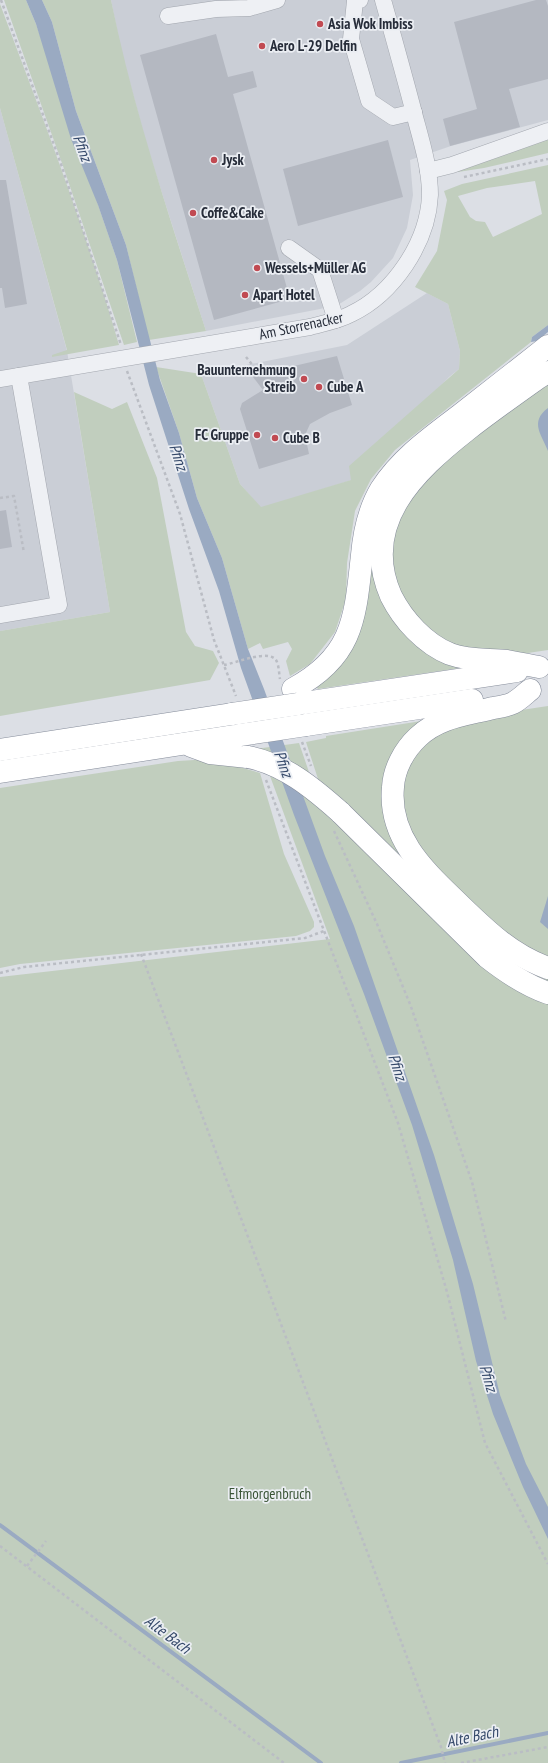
<svg xmlns="http://www.w3.org/2000/svg" width="548" height="1763" viewBox="0 0 548 1763" font-family="'PT Sans Narrow',sans-serif">
<style>
.built{fill:#caced6}
.green{fill:#c1cebe;fill-rule:evenodd}
.water{fill:#9aaac2}
.lines{fill:none;stroke-linecap:round;stroke-linejoin:round}
.stream{stroke:#9aaac2;stroke-width:4}
.building{fill:#b4b8c1}
.minor-casing{stroke:#a2a6ae;stroke-width:17}
.highway-casing{stroke:#858c9a;stroke-width:23}
.path{stroke:#babdc4;stroke-width:2.5;stroke-dasharray:3 3;stroke-linecap:butt}
.minor{stroke:#eef0f4;stroke-width:16}
.highway{stroke:#fff;stroke-width:22}
.highway-bridge-casing{stroke:#858c9a;stroke-width:23;stroke-linecap:butt}
.highway-bridge{stroke:#fff;stroke-width:22}
.poi-dot{fill:#c14a52;stroke:#ebeef3;stroke-width:1.5}
.labels{text-anchor:middle;stroke-width:3.5;stroke-linejoin:round;paint-order:stroke}
.poi-label{font-size:15px;font-weight:bold;fill:#272d3a;stroke:#ebeef3;text-anchor:start}
.street-label{font-size:15px;fill:#272d3a;stroke:#ebeef3}
.park-label{font-size:15px;fill:#395436;stroke:#ebeef3}
.water-label{font-size:16px;font-style:italic;fill:#35496a;stroke:#ebeef3}
</style>
<rect width="100%" height="100%" fill="#dcdfe5"/>
<!-- built -->
<g class="built">
<polygon points="111,0 548,0 548,120 451,146 410,160 413,195 407,228 393,258 371,282 360,291 341,303 320,309 206,331 147,146 121,50"/>
<polygon points="0,108 67,351 110,612 0,631"/>
<polygon points="427,293 448,304 460,351 459,369 449,377 352,480 261,508 240,484 201,374 347,345"/>
</g>
<!-- green -->
<g class="green">
<polygon points="4,0 26,0 36,24 117,260 137,342 124,345 63,166"/>
<path d="M 42,0 L 111,0 C 134,113 171,221 206,331 L 149,340 L 126,245 L 76,111 L 52,22 Z"/>
<path d="M 0,4 C 42,116 86,230 119,345 L 52,357 L 52,355 L 67,350 L 0,108 Z"/>
<polygon points="548,135 548,153 484,168 458,172 456,171"/>
<path d="M 548,165 L 548,325 L 532,337 L 531,342 L 395,450 L 371,479 L 355,511 L 347,563 L 346,599 L 335,632 L 310,664 L 290,676 L 286,661 L 292,649 L 288,642 L 263,649 L 260,643 L 248,649 L 222,558 L 197,498 L 179,433 L 156,367 L 201,374 L 240,484 L 261,507 L 351,480 L 349,466 L 459,369 L 460,351 L 448,304 L 415,287 L 437,251 L 447,200 L 444,191 L 462,184 ZM 535,181 L 542,214 L 493,237 L 485,222 L 476,221 L 470,217 L 458,196 L 487,188 Z"/>
<path d="M 548,355 L 548,366 C 520,380 496,401 471,420 C 446,440 418,459 398,485 C 363,532 370,603 416,641 C 435,656 453,659 474,666 L 318,689 L 314,684 C 326,670 342,661 351,644 C 373,600 359,553 377,511 C 394,469 434,442 468,415 C 495,395 521,374 548,355 Z"/>
<polygon points="548,379 548,650 521,654 468,652 421,626 393,579 392,534 423,477"/>
<polygon points="74,392 112,409 127,402 157,478 186,632 195,646 213,651 219,663 210,680 0,716 0,631 110,612"/>
<polygon points="548,706 548,962 485,922 403,828 404,767 438,730 487,715"/>
<polygon points="428,720 423,725 388,820 548,975 548,986 527,977 319,782 306,742 326,738 326,736"/>
<polygon points="299,743 310,775 255,749"/>
<polygon points="211,759 260,773 284,854 314,922 314,927 310,931 296,936 20,964 0,968 0,788 178,761"/>
<polygon points="270,776 294,788 317,805 360,847 548,1001 548,1763 0,1763 0,977 330,939"/>
</g>
<!-- water -->
<g class="water">
<polygon points="26,0 42,0 52,22 76,111 126,245 160,380 179,433 197,498 222,558 248,649 264,689 325,856 354,926 434,1155 473,1284 500,1395 526,1464 548,1507 548,1539 523,1487 493,1414 476,1361 453,1260 412,1125 364,994 294,815 241,668 219,591 189,509 149,385 117,260 98,205 71,139 36,24"/>
<polygon points="548,325 548,332 537,341 531,342 532,337"/>
<path d="M 548,408 L 548,451 C 542,435 529,422 548,408 Z"/>
<polygon points="548,896 548,929 540,922"/>
</g>
<g class="lines">
<!-- stream -->
<g class="stream">
<polyline points="0,1525 321,1763"/>
<polyline points="401,1763 548,1733"/>
</g>
</g>
<!-- building -->
<g class="building">
<polygon points="536,0 546,0 548,6 548,79 509,89 520,127 450,146 443,119 477,109 454,22"/>
<polygon points="216,34 228,77 253,71 257,87 233,94 290,299 214,320 140,55"/>
<polygon points="388,140 403,197 298,226 283,169"/>
<polygon points="0,180 6,180 27,304 5,308 2,288 0,288"/>
<polygon points="337,356 352,405 330,413 310,424 305,435 309,454 259,469 240,409 242,403 263,390 253,377 265,368 268,372"/>
<polygon points="6,510 12,547 0,549 0,511"/>
</g>
<g class="lines">
<!-- minor casing -->
<g class="minor-casing">
<g id="minor">
<polyline points="360,0 355,1 351,39 369,101 393,117 414,112"/>
<polyline points="168,16 216,9 249,8 277,0"/>
<polyline points="428,171 452,165 548,131"/>
<polyline points="289,248 320,270 336,320"/>
<path d="M 0,379 L 310,327 C 324,323 338,321 351,314 C 393,294 428,243 430,195 C 430,169 422,143 415,117 C 405,78 394,39 383,0"/>
<polyline points="0,615 59,605 19,376"/>
</g>
</g>
<!-- highway casing -->
<g class="highway-casing">
<g id="highway">
<path d="M 539,667 C 529,665 518,663 507,661 C 488,659 469,661 450,654 C 425,644 403,620 391,596 C 359,523 415,471 467,430 C 490,412 514,395 538,378 L 548,372"/>
<path d="M 293,689 C 354,656 355,618 362,555 C 364,532 369,509 381,489 C 401,458 431,437 460,415 C 489,392 519,369 548,346"/>
<path d="M 530,690 C 525,694 519,700 513,703 C 507,706 499,707 493,708 C 466,715 439,717 418,737 C 404,750 394,769 393,787 C 388,838 425,871 458,903 C 486,930 511,955 548,968"/>
<polyline points="298,704 517,671"/>
<polyline points="306,725 472,700"/>
<polyline points="191,746 210,753 248,757"/>
<polyline points="0,750 232,714"/>
<polyline points="0,772 240,735"/>
<path d="M 340,812 L 487,957 C 506,972 525,985 548,993"/>
</g>
</g>
<!-- path -->
<g class="path">
<polyline points="1,0 61,164 121,345"/>
<polyline points="464,177 548,159"/>
<polyline points="246,357 259,373"/>
<polyline points="127,371 180,514 214,640 236,696"/>
<polyline points="0,498 14,496 24,553"/>
<path d="M 224,665 C 236,663 268,649 276,660 C 279,665 279,674 280,679"/>
<polyline points="302,742 311,766"/>
<polyline points="266,780 398,1123 447,1292 485,1443 548,1564"/>
<polyline points="334,831 377,924 410,1004 472,1182 506,1322"/>
<polyline points="141,954 441,1747 445,1763"/>
<polyline points="0,973 24,967 305,938 324,931"/>
<polyline points="0,1546 284,1763"/>
<polyline points="27,1566 46,1541"/>
<polyline points="461,1763 548,1747"/>
</g>
<!-- minor -->
<use href="#minor" class="minor"/>
<!-- highway -->
<use href="#highway" class="highway"/>
<!-- highway-bridge casing -->
<g class="highway-bridge-casing">
<g id="highway-bridge">
<polyline points="232,714 298,704"/>
<polyline points="240,735 306,725"/>
<path d="M 248,757 C 284,764 313,788 340,812"/>
</g>
</g>
<!-- highway-bridge -->
<use href="#highway-bridge" class="highway-bridge"/>
</g>
<!-- markers -->
<g class="poi-dot">
<circle cx="320" cy="24" r="4"/>
<circle cx="262" cy="46" r="4"/>
<circle cx="214" cy="160" r="4"/>
<circle cx="193" cy="213" r="4"/>
<circle cx="257" cy="268" r="4"/>
<circle cx="245" cy="295" r="4"/>
<circle cx="304" cy="379" r="4"/>
<circle cx="319" cy="387" r="4"/>
<circle cx="257" cy="435" r="4"/>
<circle cx="275" cy="438" r="4"/>
</g>
<g class="labels">
<!-- poi labels -->
<g class="poi-label">
<text x="328" y="29">Asia Wok Imbiss</text>
<text x="270" y="51">Aero L-29 Delfin</text>
<text x="222" y="165">Jysk</text>
<text x="201" y="218">Coffe&amp;Cake</text>
<text x="265" y="273">Wessels+Müller AG</text>
<text x="253" y="300">Apart Hotel</text>
<text x="296" y="375" text-anchor="end">Bauunternehmung<tspan x="296" dy="17">Streib</tspan></text>
<text x="327" y="392">Cube A</text>
<text x="249" y="440" text-anchor="end">FC Gruppe</text>
<text x="283" y="443">Cube B</text>
</g>
<!-- street labels -->
<g class="street-label">
<text transform="translate(301 326) rotate(-12)" y="5">Am Storrenacker</text>
</g>
<!-- park labels -->
<g class="park-label">
<text x="270" y="1499">Elfmorgenbruch</text>
</g>
<!-- water labels -->
<g class="water-label">
<text transform="translate(83 148) rotate(70)" y="6">Pfinz</text>
<text transform="translate(179 457) rotate(71)" y="6">Pfinz</text>
<text transform="translate(284 764) rotate(70)" y="6">Pfinz</text>
<text transform="translate(398 1067) rotate(71)" y="6">Pfinz</text>
<text transform="translate(489 1378) rotate(73)" y="6">Pfinz</text>
<text transform="translate(168 1634) rotate(37)" y="6">Alte Bach</text>
<text transform="translate(472 1736) rotate(-12)" y="6">Alte Bach</text>
</g>
</g>
</svg>
